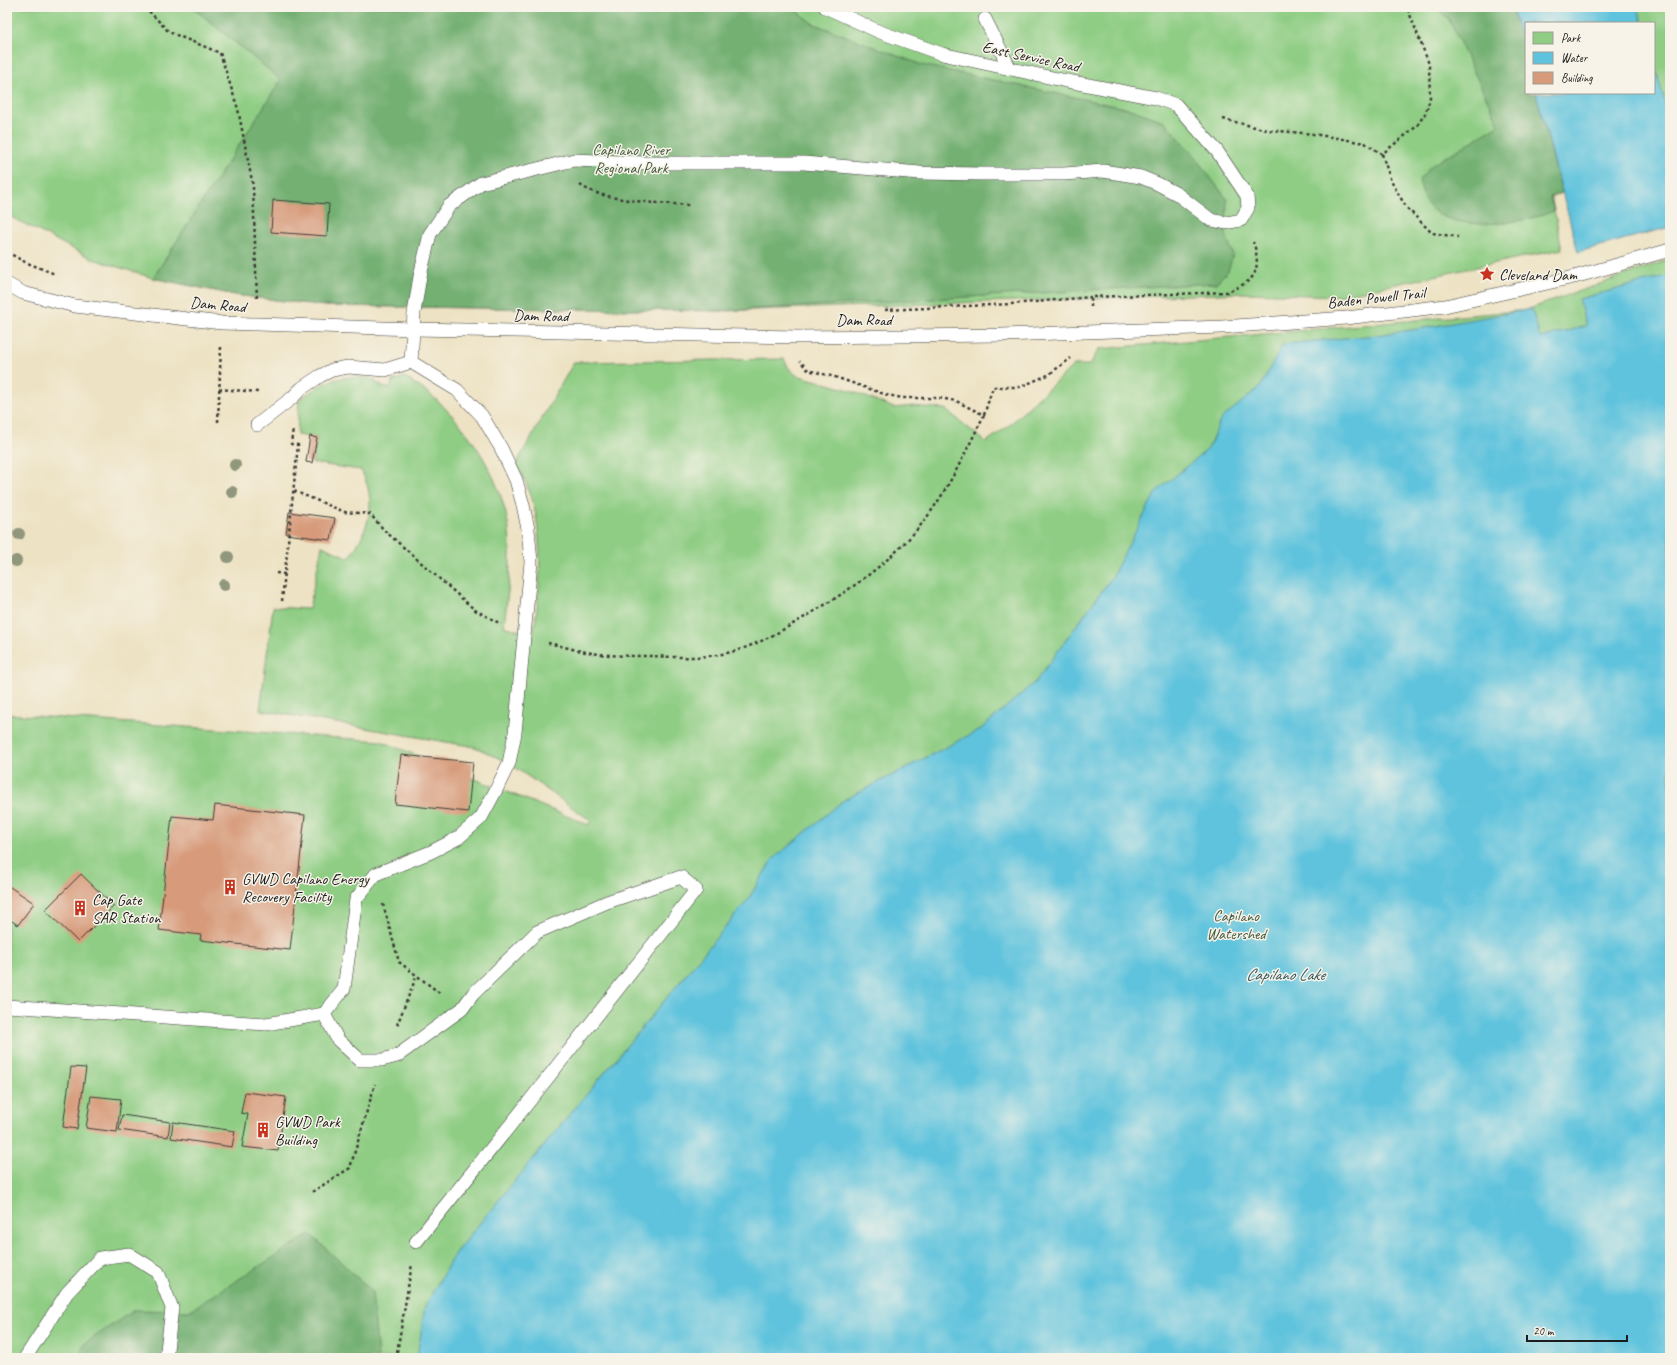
<svg xmlns="http://www.w3.org/2000/svg" width="1677" height="1365" viewBox="0 0 1677 1365" font-family="Caveat,sans-serif">
<style>
.green{fill:#8fcd84;stroke:#567450}
.forest{fill:#73b072;stroke:#486647}
.water{fill:#5fc3dd;stroke:#3e707c}
.building{fill:#d79b7b}
.lines{fill:none;stroke-linecap:round;stroke-linejoin:round}
.lane-casing{stroke:#3b3a35;stroke-width:14}
.path{stroke:#3b3a35;stroke-width:2.5;stroke-dasharray:3 3;stroke-linecap:butt}
.lane{stroke:#fff;stroke-width:13}
.tree{fill:#90977b}
.labels{text-anchor:middle;stroke-width:3;stroke-linejoin:round;paint-order:stroke}
.street-label{font-size:16px;fill:#1c1c1c;stroke:#f7f3e8}
.park-label{font-size:16px;fill:#445a40;stroke:#f7f3e8}
.poi-label{font-size:16px;fill:#1c1c1c;stroke:#f7f3e8;text-anchor:start}
.water-label{font-size:17px;font-style:italic;fill:#335660;stroke:#f7f3e8}
</style>
<rect width="100%" height="100%" fill="#f7f3e8"/>
<filter id="ink" filterUnits="userSpaceOnUse"><feTurbulence type="fractalNoise" baseFrequency=".025" numOctaves="2"/><feDisplacementMap in="SourceGraphic" scale="8" xChannelSelector="R" yChannelSelector="G"/><feConvolveMatrix kernelMatrix="1 2 1 2 8 2 1 2 1" color-interpolation-filters="sRGB"/></filter>
<filter id="wash" filterUnits="userSpaceOnUse"><feTurbulence type="fractalNoise" baseFrequency=".012" numOctaves="4" result="noise"/><feDisplacementMap in="SourceGraphic" scale="16" xChannelSelector="R" yChannelSelector="G"/><feGaussianBlur stdDeviation="0.9" result="paint"/><feColorMatrix in="noise" values="0 0 0 0 0 0 0 0 0 0 0 0 0 0 0 0 0 1.4 0 .05"/><feComposite in="paint" operator="in"/></filter>
<g filter="url(#wash)">
<rect width="100%" height="100%" fill="#ede2c3"/>
<!-- green -->
<g class="green">
<polygon points="7,7 1529,7 1514,11 1526,93 1530,93 1562,249 1339,296 1247,293 723,311 325,306 235,295 153,278 93,259 7,215"/>
<polygon points="1638,7 1670,7 1670,120 1654,64 1654,23 1642,23"/>
<path d="M 1670,259 L 1670,1358 L 7,1358 L 7,714 L 381,741 L 589,825 L 590,820 L 509,763 L 475,747 L 260,710 L 273,607 L 309,609 L 322,546 L 349,558 C 369,529 378,503 361,470 L 312,463 L 317,438 L 297,435 L 299,400 C 324,380 344,372 376,380 L 376,384 L 381,384 L 381,387 L 391,388 L 392,381 L 405,377 C 414,384 424,389 433,397 C 469,428 499,475 508,523 C 513,557 508,592 504,626 L 533,635 C 541,592 545,523 526,483 C 523,476 519,470 516,464 L 574,362 L 784,359 L 788,367 L 796,375 L 846,389 L 894,408 L 913,406 L 945,409 L 986,442 L 1007,427 L 1074,365 L 1090,365 L 1099,349 L 1526,310 Z"/>
</g>
<!-- forest -->
<g class="forest">
<polygon points="192,7 791,7 812,23 922,65 1130,109 1164,121 1190,151 1227,199 1226,235 1233,255 1228,271 1216,283 723,311 325,306 235,295 153,278 281,80"/>
<path d="M 1435,7 L 1512,7 L 1526,57 L 1526,93 L 1536,93 L 1562,193 L 1550,197 L 1554,211 C 1524,223 1459,233 1433,210 C 1424,203 1422,191 1419,180 L 1432,165 L 1491,130 L 1499,124 L 1448,18 Z"/>
<polygon points="310,1234 372,1291 378,1358 79,1358 84,1344 134,1310 189,1311"/>
</g>
<!-- water -->
<g class="water">
<polygon points="1512,7 1638,7 1642,23 1526,23 1526,57"/>
<polygon points="1654,64 1670,120 1670,227 1578,252 1536,93 1654,93"/>
<polygon points="1670,275 1670,1358 417,1358 425,1306 455,1253 747,901 772,860 844,800 981,729 1036,681 1112,577 1156,492 1208,449 1221,419 1260,387 1283,344 1377,335 1418,329 1532,309 1540,338 1586,326 1579,299"/>
</g>
<g id="blocks">
<!-- building -->
<g class="building">
<polygon points="273,200 329,204 327,236 271,232"/>
<polygon points="310,436 317,438 312,463 306,462"/>
<polygon points="289,512 335,518 331,540 286,534"/>
<polygon points="401,755 473,762 468,812 395,804"/>
<polygon points="215,805 305,815 290,950 200,940 201,935 159,930 172,816 213,820"/>
<polygon points="81,874 114,906 78,942 45,910"/>
<polygon points="7,885 34,903 18,925 7,918"/>
<polygon points="71,1067 86,1068 77,1129 63,1127"/>
<polygon points="245,1092 286,1097 278,1151 242,1147 248,1114 241,1113"/>
<polygon points="91,1096 121,1099 117,1132 86,1128"/>
<polygon points="122,1115 170,1122 168,1137 119,1130"/>
<polygon points="173,1122 235,1131 232,1147 171,1138"/>
</g>
</g>
</g>
<g filter="url(#ink)">
<use href="#blocks" fill-opacity="0" stroke="#3b3a35" stroke-width="1"/>
<g class="lines">
<!-- lane casing -->
<g class="lane-casing">
<g id="lane">
<polyline points="985,19 1010,69"/>
<polyline points="7,284 23,293 75,306 222,323 414,329 799,337 1002,335 1222,327 1346,318 1445,306 1574,277 1670,250"/>
<polyline points="257,425 292,398 302,388 320,376 332,370 348,367 385,370 411,362"/>
<polyline points="7,1006 266,1024 324,1014 344,989 356,899 376,874 431,852 458,838 481,818 496,790 509,763 515,733 531,562 528,529 523,505 516,480 501,448 482,416 457,390 411,362 414,313 420,276 430,234 449,206 481,183 574,160 645,163 804,163 920,173 981,174 1064,174 1103,171 1141,177 1158,184 1177,194 1211,220 1226,223 1241,220 1248,208 1247,196 1217,151 1176,105 1156,98 1062,80 942,54 880,32 825,7"/>
<polyline points="324,1014 338,1040 360,1060 382,1060 397,1056 462,1009 473,994 537,932 607,902 681,877 696,890 516,1118 416,1242"/>
<polyline points="25,1358 67,1293 100,1258 129,1254 158,1272 172,1308 166,1358"/>
</g>
</g>
<!-- path -->
<g class="path">
<polyline points="145,7 169,32 220,53 238,109 253,186 257,300"/>
<polyline points="1223,119 1267,130 1313,134 1365,143 1382,154 1417,126 1426,112 1430,99 1429,64 1407,7"/>
<polyline points="1382,154 1391,181 1406,207 1432,233 1458,237"/>
<path d="M 580,185 C 605,202 659,203 690,205"/>
<polyline points="7,252 25,262 55,274"/>
<path d="M 1091,307 L 1091,297 L 1228,292 C 1236,288 1247,284 1253,276 C 1259,268 1257,251 1253,242"/>
<polyline points="885,310 1011,304 1091,297"/>
<polyline points="219,389 258,392"/>
<polyline points="984,415 993,387 1020,387 1048,375 1071,358"/>
<polyline points="218,422 221,346"/>
<polyline points="294,491 345,512 370,514 385,531 475,610 501,624"/>
<polyline points="276,573 285,574"/>
<polyline points="282,601 298,445 291,444 293,428"/>
<path d="M 548,643 C 562,646 577,651 592,653 C 610,656 630,656 649,656 C 675,657 702,659 727,653 C 753,647 776,634 798,621 C 848,592 899,558 932,510 C 953,480 968,447 984,415 L 956,401 L 939,398 L 903,398 L 887,395 L 835,377 L 808,370 L 800,361"/>
<polyline points="383,904 399,962 441,994"/>
<polyline points="397,1025 417,975"/>
<polyline points="312,1192 350,1168 375,1084"/>
<polyline points="396,1358 412,1264"/>
</g>
<!-- lane -->
<use href="#lane" class="lane"/>
</g>
<!-- trees -->
<g class="tree">
<circle cx="235" cy="465" r="6"/>
<circle cx="232" cy="492" r="6"/>
<circle cx="19" cy="534" r="6"/>
<circle cx="228" cy="557" r="6"/>
<circle cx="16" cy="561" r="6"/>
<circle cx="224" cy="585" r="6"/>
</g>
</g>
<!-- icons -->
<defs>
<g id="sight-bare" transform="scale(1.2)"><path d="M0-6L1.8-2.2L6-1.7L2.9 1.2L3.7 5.4L0 3.3L-3.7 5.4L-2.9 1.2L-6-1.7L-1.8-2.2Z" fill="#c8321e" stroke="#f7f3e8" stroke-width="2.5" paint-order="stroke"/></g>
<g id="building-bare" transform="scale(1.2)"><path d="M-4-6H4V6H1V3H-1V6H-4ZM-2.5-4.3h1.7v1.8h-1.7ZM.8-4.3h1.7v1.8H.8ZM-2.5-1h1.7V.8h-1.7ZM.8-1h1.7V.8H.8Z" fill="#c8321e" stroke="#f7f3e8" stroke-width="2.5" paint-order="stroke"/></g>
</defs>
<g fill-rule="evenodd">
<use href="#sight-bare" x="1487" y="274"/>
<use href="#building-bare" x="230" y="887"/>
<use href="#building-bare" x="80" y="908"/>
<use href="#building-bare" x="263" y="1130"/>
</g>
<g class="labels">
<!-- street labels -->
<g class="street-label">
<text transform="translate(1031 56) rotate(12)" y="6">East Service Road</text>
<text transform="translate(1376 297) rotate(-6)" y="6">Baden Powell Trail</text>
<text transform="translate(218 304) rotate(5)" y="6">Dam Road</text>
<text transform="translate(541 315) rotate(1)" y="6">Dam Road</text>
<text x="864" y="325">Dam Road</text>
</g>
<!-- park labels -->
<g class="park-label">
<text x="631" y="155">Capilano River<tspan x="631" dy="18">Regional Park</tspan></text>
<text x="1236" y="921">Capilano<tspan x="1236" dy="18">Watershed</tspan></text>
</g>
<!-- poi labels -->
<g class="poi-label">
<text x="1499" y="280">Cleveland Dam</text>
<text x="242" y="884">GVWD Capilano Energy<tspan x="242" dy="18">Recovery Facility</tspan></text>
<text x="92" y="905">Cap Gate<tspan x="92" dy="18">SAR Station</tspan></text>
<text x="275" y="1127">GVWD Park<tspan x="275" dy="18">Building</tspan></text>
</g>
<!-- water labels -->
<g class="water-label">
<text x="1285" y="980">Capilano Lake</text>
</g>
</g>
<!-- margin -->
<rect width="1677" height="1365" fill="none" stroke="#f7f3e8" stroke-width="24"/>
<!-- legend -->
<rect x="1525" y="22" width="130" height="72" fill="#f7f3e8" stroke="#9f9d96"/>
<rect x="1533" y="32" width="20" height="12" fill="#8fcd84" stroke="#9f9d96"/>
<text x="1561" y="42" font-size="12" fill="#1c1c1c">Park</text>
<rect x="1533" y="52" width="20" height="12" fill="#5fc3dd" stroke="#9f9d96"/>
<text x="1561" y="62" font-size="12" fill="#1c1c1c">Water</text>
<rect x="1533" y="72" width="20" height="12" fill="#d79b7b" stroke="#9f9d96"/>
<text x="1561" y="82" font-size="12" fill="#1c1c1c">Building</text>
<!-- scale -->
<path d="M1527 1335v6h100v-6" fill="none" stroke="#1c1c1c" stroke-width="2"/>
<text x="1533" y="1335" font-size="12" fill="#1c1c1c" stroke="#f7f3e8" stroke-width="3" paint-order="stroke">20 m</text>
</svg>
